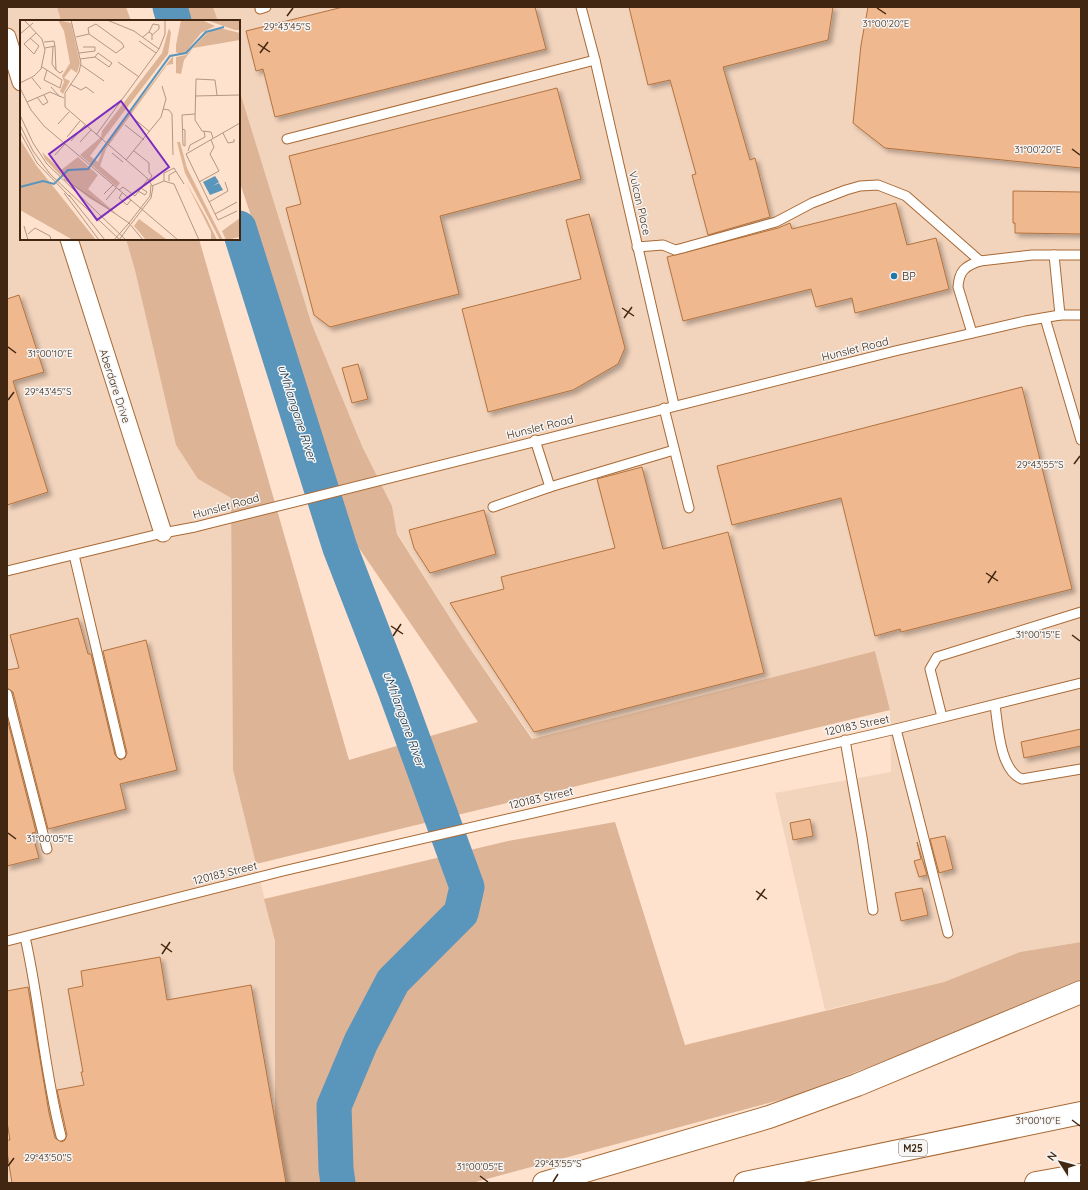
<svg xmlns="http://www.w3.org/2000/svg" width="1088" height="1190" viewBox="0 0 1088 1190" font-family="Quicksand,sans-serif">
<style>
.built{fill:#f2d3bc}
.green{fill:#ddb496}
.lines{fill:none;stroke-linecap:round;stroke-linejoin:round}
.river{stroke:#5a95bc;stroke-width:35}
.building{fill:#efb88e;stroke:#b3733f;filter:url(#shadow)}
.service-casing{stroke:#a96a35;stroke-width:11}
.minor-casing{stroke:#a96a35;stroke-width:19}
.primary-casing{stroke:#a96a35;stroke-width:24}
.service{stroke:#fff;stroke-width:9}
.minor{stroke:#fff;stroke-width:17}
.primary{stroke:#fff;stroke-width:22}
.ticks{fill:none;stroke:#412711;stroke-width:1.5}
.poi-dot{fill:#2177a6;stroke:#f5f5f5;stroke-width:1.5}
.labels{text-anchor:middle;stroke-width:3;stroke-linejoin:round;paint-order:stroke}
.shield{fill:#f5f5f5;stroke:#776555;stroke-width:1}
.shield-label{font-size:10px;font-weight:bold;fill:#412711}
.street-label{font-size:11px;fill:#412711;stroke:#f5f5f5}
.poi-label{font-size:11px;fill:#412711;stroke:#f5f5f5;text-anchor:start}
.water-label{font-size:12px;font-style:italic;fill:#112d3e;stroke:#f5f5f5}
.inset-river{fill:none;stroke:#5a95bc;stroke-width:2}
.inset-road{fill:none;stroke:#b39782;stroke-width:1}
.view{fill:#7b2cbf;fill-opacity:0.15;stroke:#7b2cbf;stroke-width:2}
.inset-edge{fill:none;stroke:#412711;stroke-width:2}
.ticks-label{font-size:10px;text-anchor:middle;fill:#412711;stroke:#f5f5f5;stroke-width:3;stroke-linejoin:round;paint-order:stroke}
</style>
<defs>
<filter id="shadow"><feDropShadow dx="3.5" dy="3.5" stdDeviation="2" flood-color="#0004"/></filter>
</defs>
<rect width="100%" height="100%" fill="#ffe2cd"/>
<!-- built -->
<g class="built">
<polygon points="7,7 57,7 61,21 21,21 21,239 126,239 198,479 231,498 233,770 275,941 275,1183 7,1183"/>
<polygon points="213,7 1081,7 1081,942 1020,952 944,982 825,1010 775,793 891,772 890,710 875,651 533,739 464,640 397,533 392,506 362,446 311,322 239,89 239,21 218,21"/>
</g>
<!-- green -->
<g class="green">
<polygon points="57,7 126,7 131,21 61,21"/>
<polygon points="182,7 213,7 218,21 187,21"/>
<polygon points="239,89 311,322 362,446 392,506 397,534 464,640 532,739 875,651 890,710 256,864 233,770 231,498 198,479 176,445 135,270 126,239 199,239 349,760 478,722 350,535 269,270 239,180"/>
<polygon points="615,822 685,1045 944,982 1020,952 1081,942 1081,979 900,1055 791,1097 472,1183 275,1183 275,941 264,899 508,841"/>
</g>
<g class="lines">
<!-- river -->
<g class="river">
<polyline points="170,7 174,21"/>
<polyline points="239,228 340,548 395,690 467,887 461,913 393,981 361,1042 334,1106 336,1169 338,1183"/>
</g>
</g>
<!-- building -->
<g class="building">
<polygon points="343,7 535,7 546,49 275,117 263,69 256,71 246,31"/>
<polygon points="629,7 833,7 828,40 723,67 750,160 755,158 770,217 708,235 692,175 696,174 670,80 648,85"/>
<polygon points="868,7 1081,7 1081,168 885,148 853,123 861,45"/>
<polygon points="557,88 581,179 440,216 459,294 330,327 314,315 286,208 301,204 289,156"/>
<polygon points="1013,191 1081,192 1081,234 1015,233 1015,223 1013,223"/>
<polygon points="896,203 907,245 936,238 949,289 855,313 852,298 816,307 811,289 683,321 667,257 778,228 790,223 792,229"/>
<polygon points="589,214 625,348 618,364 573,390 488,412 462,309 581,279 566,220"/>
<polygon points="19,295 44,372 13,381 48,492 7,505 7,299"/>
<polygon points="358,364 368,399 352,403 342,368"/>
<polygon points="1022,387 1072,589 901,632 900,629 875,636 841,498 732,525 717,466"/>
<polygon points="642,467 663,549 728,532 764,673 534,732 450,603 504,589 501,577 615,548 597,479"/>
<polygon points="484,510 496,554 430,573 414,548 409,530"/>
<polygon points="78,618 88,654 91,654 115,755 120,760 125,758 127,753 103,651 146,640 177,770 120,784 126,809 48,829 13,692 7,688 7,670 19,668 10,635"/>
<polygon points="7,718 36,832 32,833 39,858 7,866"/>
<polygon points="1081,729 1081,746 1024,758 1021,742"/>
<polygon points="810,819 813,836 793,840 790,823"/>
<polygon points="945,836 953,869 939,873 930,839"/>
<polygon points="917,842 927,875 919,877 914,861 921,859"/>
<polygon points="922,888 928,915 901,921 895,893"/>
<polygon points="160,957 167,1000 251,985 286,1183 12,1183 7,1152 7,1140 10,1140 7,1122 7,991 28,987 49,1113 55,1138 62,1142 65,1140 67,1135 57,1090 84,1085 81,1072 83,1072 68,989 83,986 81,971"/>
</g>
<g class="lines">
<!-- service casing -->
<g class="service-casing">
<g id="service">
<polyline points="581,7 595,60 674,405"/>
<polyline points="260,9 266,7"/>
<polyline points="287,139 595,60"/>
<polyline points="637,247 663,245 675,250 683,248 776,222 812,203 846,190 860,186 878,185 906,196 980,261 1032,255 1054,255 1060,315"/>
<polyline points="1054,255 1081,255"/>
<polyline points="1045,318 1081,440"/>
<path d="M 972,333 L 958,287 C 959,271 965,266 980,261"/>
<polyline points="664,408 689,508"/>
<polyline points="535,440 550,487"/>
<polyline points="493,507 550,487 674,450"/>
<polyline points="74,555 121,754"/>
<polyline points="7,571 163,533 195,527 895,351 1025,321 1060,315 1081,315"/>
<polyline points="7,694 47,849"/>
<path d="M 995,705 C 998,726 1000,771 1022,779 L 1081,769"/>
<polyline points="942,717 930,669 937,657 1081,612"/>
<polyline points="896,729 948,933"/>
<polyline points="845,740 862,837 873,910"/>
<path d="M 25,937 C 40,1003 44,1070 61,1136"/>
<polyline points="7,941 283,871 896,729 1081,683"/>
</g>
</g>
<!-- minor casing -->
<g class="minor-casing">
<g id="minor">
<polyline points="7,37 21,82"/>
<polyline points="69,239 163,533"/>
</g>
</g>
<!-- primary casing -->
<g class="primary-casing">
<g id="primary">
<polyline points="544,1183 769,1117 857,1085 1081,992"/>
<polyline points="745,1183 1081,1113"/>
<polyline points="1036,1183 1081,1175"/>
</g>
</g>
<!-- service -->
<use href="#service" class="service"/>
<!-- minor -->
<use href="#minor" class="minor"/>
<!-- primary -->
<use href="#primary" class="primary"/>
</g>
<!-- ticks -->
<path class="ticks" d="M 877,8 L 886,14M 287,16 L 293,8M 258,44 L 270,52M 260,53 L 268,42M 1072,149 L 1080,155M 622,308 L 634,316M 624,318 L 632,307M 8,347 L 16,353M 8,400 L 14,392M 1074,464 L 1080,456M 986,573 L 998,581M 988,583 L 996,571M 391,626 L 403,634M 1072,635 L 1080,641M 393,636 L 401,624M 8,833 L 16,839M 756,891 L 767,899M 757,900 L 765,889M 161,944 L 172,952M 162,954 L 170,942M 1072,1120 L 1080,1126M 8,1166 L 14,1158M 480,1176 L 488,1182M 553,1182 L 558,1174"/>
<!-- markers -->
<circle class="poi-dot" cx="894" cy="276" r="4"/>
<g class="labels">
<!-- shield labels -->
<rect class="shield" x="899" y="1140" width="28" height="16" rx="3"/>
<g class="shield-label">
<text x="913" y="1152">M25</text>
</g>
<!-- street labels -->
<g class="street-label">
<text transform="translate(640 203) rotate(77)" y="4">Vulcan Place</text>
<text transform="translate(855 349) rotate(-14)" y="4">Hunslet Road</text>
<text transform="translate(115 386) rotate(72)" y="4">Aberdare Drive</text>
<text transform="translate(540 427) rotate(-14)" y="4">Hunslet Road</text>
<text transform="translate(226 506) rotate(-15)" y="4">Hunslet Road</text>
<text transform="translate(857 725) rotate(-12)" y="4">120183 Street</text>
<text transform="translate(541 798) rotate(-13)" y="4">120183 Street</text>
<text transform="translate(225 873) rotate(-14)" y="4">120183 Street</text>
</g>
<!-- poi labels -->
<g class="poi-label">
<text x="902" y="280">BP</text>
</g>
<!-- water labels -->
<g class="water-label">
<text transform="translate(297 413) rotate(72)" y="4">uMhlangane River</text>
<text transform="translate(404 719) rotate(70)" y="4">uMhlangane River</text>
</g>
</g>
<!-- overview -->
<g transform="translate(20 20)">
<rect width="220" height="220" fill="#ffe2cd"/>
<path d="M 38,0 L 51,3 L 60,43 L 57,53 L 51,49 L 44,58 L 50,61 L 43,74 L 40,71 L 44,62 L 42,56 L 50,43 L 44,11 ZM 161,0 L 182,0 L 195,6 L 181,13 L 165,33 L 159,34 L 156,32 L 156,25 ZM 186,0 L 220,0 L 220,10 L 215,10 ZM 149,8 L 151,13 L 148,34 L 70,136 L 78,142 L 84,126 L 153,36 L 153,44 L 147,45 L 86,129 L 80,146 L 100,163 L 97,167 L 60,135 L 81,117 L 82,111 L 142,33 ZM 200,8 L 220,13 L 220,20 L 173,28 L 164,40 L 161,54 L 156,53 L 156,37 L 166,35 L 187,13 ZM 0,119 L 16,145 L 76,220 L 53,220 L 0,190 ZM 157,122 L 160,122 L 167,148 L 203,220 L 200,220 L 165,153 ZM 22,132 L 41,150 L 58,137 L 78,155 L 68,169 L 98,195 L 69,178 L 39,154 L 25,139 ZM 166,162 L 187,199 L 197,220 L 191,220 L 191,212 ZM 220,198 L 220,217 L 206,220 L 202,211 ZM 119,199 L 146,219 L 149,220 L 126,220 L 114,206 Z" fill="#ddb496"/>
<path d="M 195,156 L 199,162 L 193,166 L 199,163 L 203,170 L 190,175 L 183,162 Z" fill="#5a95bc"/>
<path class="inset-river" d="M 0,167 L 23,161 L 34,164 L 48,150 L 68,149 L 150,36 L 166,33 L 186,12 L 204,7"/>
<path class="inset-road" d="M 51,0 L 61,43 L 59,52 L 45,73 L 45,87 L 127,158 L 133,167 L 131,178 L 111,204M 87,0 L 114,11 L 139,29M 129,12 L 133,4 L 139,5 L 139,9 L 132,15M 0,14 L 13,3M 56,17 L 69,14 L 96,33 L 104,27 L 102,23 L 76,4 L 68,8 L 69,14M 123,17 L 129,12 L 132,14 L 132,20M 10,18 L 19,26 L 14,34 L 4,24 L 16,13M 119,21 L 136,33M 24,22 L 34,21 L 35,26M 33,27 L 32,44 L 36,50M 25,28 L 35,26 L 36,50 L 40,53 L 43,51M 59,33 L 75,31 L 75,27 L 63,27M 60,39 L 75,37 L 89,47 L 92,43 L 78,33 L 75,37M 98,42 L 119,57M 61,45 L 84,61M 22,47 L 30,52 L 42,60 L 40,68 L 24,60 L 27,50M 12,58 L 21,69M 0,63 L 14,56 L 21,49 L 25,30 L 22,19 L 4,0M 50,64 L 61,70 L 66,67 L 74,73M 31,67 L 40,77M 0,68 L 11,90 L 24,106 L 158,220M 175,76 L 220,75M 17,77 L 23,85 L 28,82 L 24,75M 7,82 L 30,72 L 44,78M 143,89 L 149,90 L 152,94 L 153,135M 0,95 L 13,123 L 27,144 L 106,220M 112,97 L 130,112M 38,104 L 49,92M 0,105 L 13,131 L 30,154 L 100,220M 105,105 L 124,120M 162,109 L 165,110 L 165,126M 0,112 L 17,143 L 50,177M 203,113 L 208,123 L 214,122 L 214,119M 76,115 L 139,29 L 145,14 L 145,0M 47,117 L 60,101M 193,118 L 191,112 L 182,111 L 175,100 L 176,59 L 195,60 L 197,75M 51,121 L 65,105M 60,122 L 71,110M 165,126 L 163,125 L 162,95 L 175,94M 114,131 L 129,143 L 129,152 L 132,156 L 129,160M 168,131 L 170,125 L 185,117 L 184,111M 92,133 L 103,142M 35,135 L 45,124M 106,140 L 141,97 L 146,79 L 142,66M 44,159 L 109,203 L 123,220M 144,161 L 144,153 L 154,148 L 164,164M 149,161 L 149,155 L 156,151M 179,162 L 199,151 L 190,134 L 194,127 L 191,120M 132,166 L 144,161 L 154,164 L 179,220M 99,170 L 103,167 L 115,176 L 128,159M 118,171 L 125,175 L 127,172 L 121,168M 44,173 L 79,220M 102,173 L 99,178 L 107,185 L 111,180M 84,174 L 93,165M 49,175 L 85,220M 86,180 L 96,168M 189,182 L 208,171 L 205,162M 217,191 L 198,200 L 166,134 L 220,103M 195,194 L 217,182M 109,203 L 130,176 L 131,165M 4,206 L 8,220M 8,214 L 15,208 L 30,216 L 31,220M 94,220 L 109,203M 99,220 L 110,205"/>
<path class="view" d="M 101,81 L 149,147 L 77,200 L 29,134 Z"/>
<rect width="220" height="220" class="inset-edge"/>
</g>
<g class="ticks-label">
<text x="886" y="27">31°00'20"E</text>
<text x="287" y="30">29°43'45"S</text>
<text x="1038" y="153">31°00'20"E</text>
<text x="50" y="357">31°00'10"E</text>
<text x="48" y="395">29°43'45"S</text>
<text x="1040" y="468">29°43'55"S</text>
<text x="1038" y="638">31°00'15"E</text>
<text x="50" y="842">31°00'05"E</text>
<text x="1038" y="1124">31°00'10"E</text>
<text x="48" y="1161">29°43'50"S</text>
<text x="558" y="1167">29°43'55"S</text>
<text x="480" y="1170">31°00'05"E</text>
</g>
<!-- border -->
<rect width="1088" height="1190" fill="none" stroke="#412711" stroke-width="16"/>
<!-- north arrow -->
<g transform="translate(1060 1162) rotate(306)" stroke="#f5f5f5" stroke-width="3" paint-order="stroke">
<path d="M0-3L7 15L0 10L-7 15Z" fill="#412711"/>
<text y="-6" font-size="11" font-weight="bold" text-anchor="middle" fill="#412711">N</text>
</g>
</svg>
